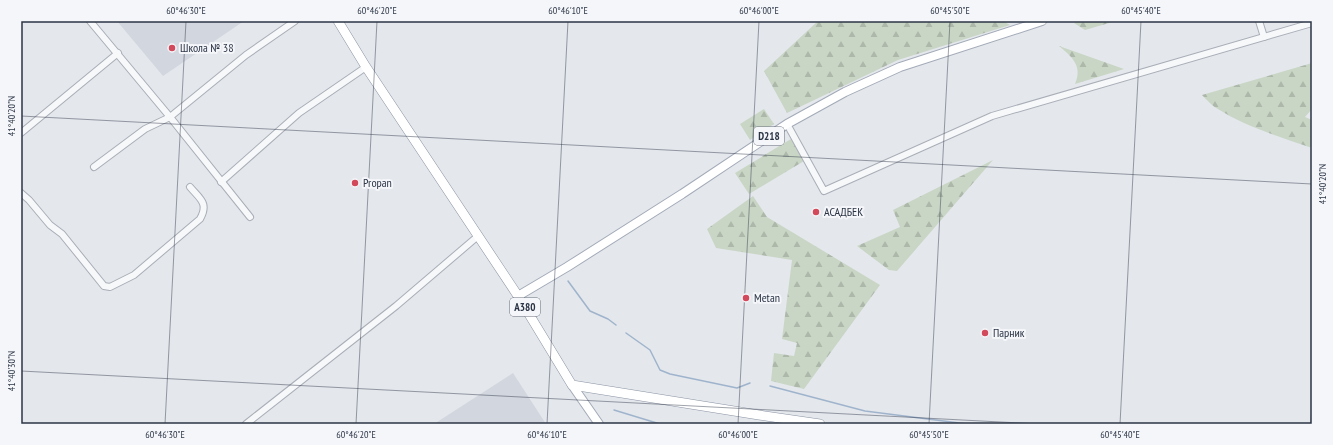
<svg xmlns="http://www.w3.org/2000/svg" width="1333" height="445" viewBox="0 0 1333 445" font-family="'PT Sans Narrow',sans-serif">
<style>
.built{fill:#d2d6de}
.forest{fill:url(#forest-firs)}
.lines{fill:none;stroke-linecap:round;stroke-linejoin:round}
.stream{stroke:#9fb4cc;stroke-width:1.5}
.minor-casing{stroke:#a9aeb7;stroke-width:8}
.major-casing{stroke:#a3abb8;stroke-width:10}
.highway-casing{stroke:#8b94a3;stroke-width:10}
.minor{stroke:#f7f8fa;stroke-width:6}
.major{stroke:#fff;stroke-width:8}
.highway{stroke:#fff;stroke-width:9}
.ticks{fill:none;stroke:#2b3445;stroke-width:1;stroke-opacity:0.45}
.poi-dot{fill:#d1495b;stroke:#f4f6f9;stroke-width:1.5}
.labels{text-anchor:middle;stroke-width:4;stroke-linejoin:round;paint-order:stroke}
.shield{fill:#f4f6f9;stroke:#676e7b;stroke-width:1}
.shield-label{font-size:11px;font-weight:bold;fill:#2b3445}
.poi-label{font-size:12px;fill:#2b3445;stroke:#f4f6f9;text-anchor:start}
.neatline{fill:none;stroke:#2b3445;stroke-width:1.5}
.ticks-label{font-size:10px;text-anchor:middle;fill:#2b3445}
</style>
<defs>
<pattern id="forest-firs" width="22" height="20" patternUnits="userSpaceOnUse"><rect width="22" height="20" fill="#c9d6c5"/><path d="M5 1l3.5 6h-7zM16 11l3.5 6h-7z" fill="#adb8ab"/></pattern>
</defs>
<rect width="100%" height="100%" fill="#e4e7ec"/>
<!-- built -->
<g class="built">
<polygon points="117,21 244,21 163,76"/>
<polygon points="513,373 546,424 434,424"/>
</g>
<!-- forest -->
<g class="forest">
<polygon points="818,21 1003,21 1010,25 898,60 787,113 764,71"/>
<polygon points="1080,21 1116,21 1085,30 1074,23"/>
<path d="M 1059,46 L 1124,69 L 1075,84 C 1083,66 1072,57 1059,46 Z"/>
<path d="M 1312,63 L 1312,109 L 1305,117 L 1312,120 L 1312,148 C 1281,137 1246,127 1218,109 C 1212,106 1207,100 1202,95 Z"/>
<polygon points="764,109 774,124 750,140 740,124"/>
<polygon points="791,139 804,161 749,194 735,173"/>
<polygon points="993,160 897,271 889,270 857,246 900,227 893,210"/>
<polygon points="753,196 767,217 880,285 804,389 771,381 774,353 794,356 797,343 782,339 792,260 716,248 707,229"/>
</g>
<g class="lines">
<!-- stream -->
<g class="stream">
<polyline points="568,281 590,311 608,319 616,325"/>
<polyline points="626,333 650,350 660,370 670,374 737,388 750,383"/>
<polyline points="770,386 865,411 967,424"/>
<polyline points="614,410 660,424"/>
</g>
<!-- minor casing -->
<g class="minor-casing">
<g id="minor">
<polyline points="90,21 170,117 250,217"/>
<polyline points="1259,21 1264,37"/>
<polyline points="787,124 824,191 992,116 1312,23"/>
<polyline points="21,133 118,53"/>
<polyline points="94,167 145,129 170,117 246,55 295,21"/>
<polyline points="221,182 299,113 366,67"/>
<path d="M 21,193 L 29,200 L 50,225 L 62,234 L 104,286 L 110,287 L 134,275 L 200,219 C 209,203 200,199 190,187"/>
<polyline points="246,424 396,306 478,236"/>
</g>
</g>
<!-- major casing -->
<g class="major-casing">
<g id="major">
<polyline points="518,296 567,267 682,194 787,124 845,92 900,67 1042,21"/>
<polyline points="572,385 599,424"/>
</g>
</g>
<!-- highway casing -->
<g class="highway-casing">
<polyline id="highway" points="338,21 366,67 518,296 572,385 759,415 820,424"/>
</g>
<!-- minor -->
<use href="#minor" class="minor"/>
<!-- major -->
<use href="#major" class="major"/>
<!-- highway -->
<use href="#highway" class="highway"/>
</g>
<!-- ticks -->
<path class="ticks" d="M 21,116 L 1312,184M 21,371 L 1039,424M 165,424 L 186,21M 356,424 L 377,21M 547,424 L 568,21M 738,424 L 759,21M 929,424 L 950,21M 1120,424 L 1141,21M 1311,424 L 1312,402"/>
<!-- markers -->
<g class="poi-dot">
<circle cx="172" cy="48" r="4"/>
<circle cx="355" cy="183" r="4"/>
<circle cx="816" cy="212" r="4"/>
<circle cx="746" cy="298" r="4"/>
<circle cx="985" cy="333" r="4"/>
</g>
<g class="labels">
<!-- shield labels -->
<g class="shield">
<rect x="754" y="127" width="30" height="18" rx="3"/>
<rect x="510" y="298" width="30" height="18" rx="3"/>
</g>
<g class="shield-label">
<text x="769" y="140">D218</text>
<text x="525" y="311">A380</text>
</g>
<!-- poi labels -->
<g class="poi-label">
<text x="180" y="52">Школа № 38</text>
<text x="363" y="187">Propan</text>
<text x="824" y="216">АСАДБЕК</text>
<text x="754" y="302">Metan</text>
<text x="993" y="337">Парник</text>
</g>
</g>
<!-- border -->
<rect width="1333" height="445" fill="none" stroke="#f4f6f9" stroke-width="44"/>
<rect x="22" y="22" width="1289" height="401" class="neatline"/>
<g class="ticks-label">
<text x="186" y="14">60°46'30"E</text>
<text x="377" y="14">60°46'20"E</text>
<text x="568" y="14">60°46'10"E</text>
<text x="759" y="14">60°46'00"E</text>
<text x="950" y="14">60°45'50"E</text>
<text x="1141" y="14">60°45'40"E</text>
<text transform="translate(11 116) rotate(-90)" y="4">41°40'20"N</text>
<text transform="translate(1322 184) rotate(-90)" y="4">41°40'20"N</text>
<text transform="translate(11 371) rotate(-90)" y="4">41°40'30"N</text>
<text x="165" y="438">60°46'30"E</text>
<text x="356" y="438">60°46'20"E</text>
<text x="547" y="438">60°46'10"E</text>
<text x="738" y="438">60°46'00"E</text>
<text x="929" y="438">60°45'50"E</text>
<text x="1120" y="438">60°45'40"E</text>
</g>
</svg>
